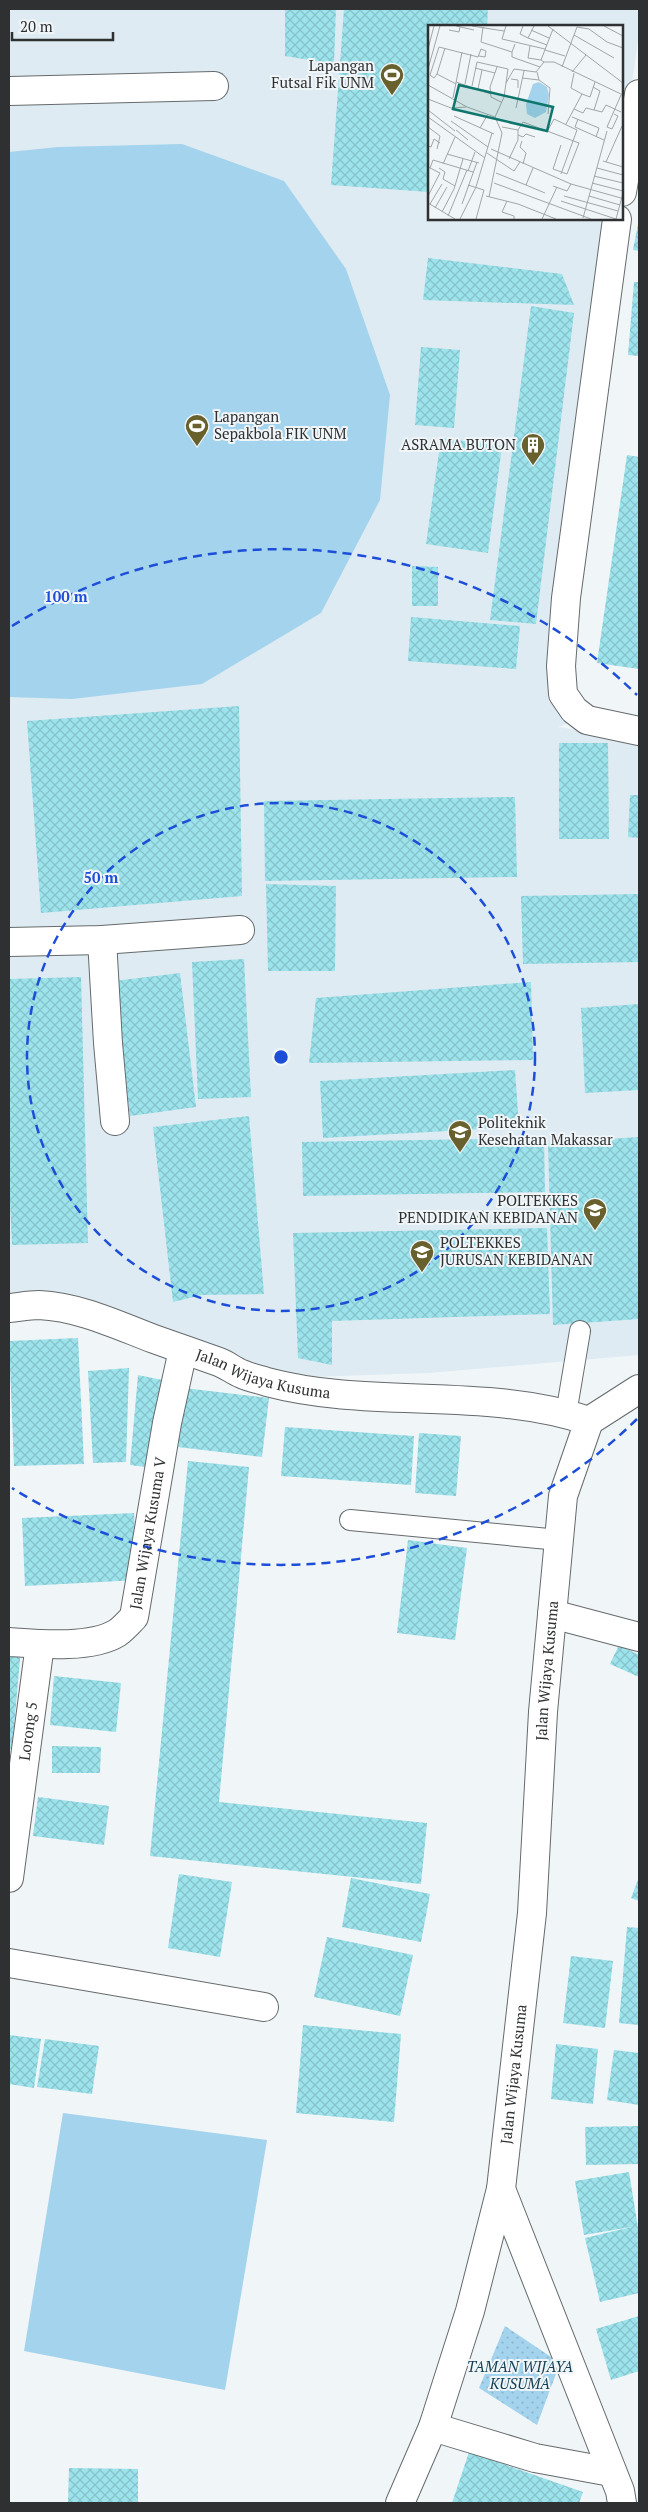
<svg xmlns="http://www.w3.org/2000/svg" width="648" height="2512" viewBox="0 0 648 2512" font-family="'PT Serif',serif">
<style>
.built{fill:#deebf2}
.park{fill:url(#park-dots)}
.pitch{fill:#a4d3ed}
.building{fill:url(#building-cross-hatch)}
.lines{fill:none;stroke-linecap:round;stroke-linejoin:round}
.service-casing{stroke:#656a6c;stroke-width:22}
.minor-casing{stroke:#656a6c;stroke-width:30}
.tertiary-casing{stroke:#656a6c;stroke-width:30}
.service{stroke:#fff;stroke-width:20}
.minor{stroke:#fff;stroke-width:28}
.tertiary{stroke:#fff;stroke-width:28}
.ring{fill:none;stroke:#1d4ed8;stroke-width:2.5;stroke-dasharray:9 6}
.labels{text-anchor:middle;stroke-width:4;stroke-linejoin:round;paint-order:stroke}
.poi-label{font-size:15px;fill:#2e3031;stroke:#f0f5f8;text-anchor:end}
.street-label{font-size:15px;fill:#2e3031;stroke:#f0f5f8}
.park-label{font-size:15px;font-style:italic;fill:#113f54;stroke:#f0f5f8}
.inset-road{fill:none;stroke:#a2a6a8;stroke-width:1}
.view{fill:#0f766e;fill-opacity:0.15;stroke:#0f766e;stroke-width:2.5}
.inset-edge{fill:none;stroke:#2e3031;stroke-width:2.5}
.centre{fill:#1d4ed8;stroke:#f0f5f8;stroke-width:2.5}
.ring-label{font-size:15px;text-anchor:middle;font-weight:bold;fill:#1d4ed8;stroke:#f0f5f8;stroke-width:4;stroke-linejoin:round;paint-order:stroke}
</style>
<defs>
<pattern id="park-dots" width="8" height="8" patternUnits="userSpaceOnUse" patternTransform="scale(1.25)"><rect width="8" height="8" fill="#a4d3ed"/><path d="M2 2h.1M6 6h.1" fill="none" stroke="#8eb5cc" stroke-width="1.8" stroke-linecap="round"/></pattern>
<pattern id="building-cross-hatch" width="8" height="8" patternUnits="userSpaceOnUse" patternTransform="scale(1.25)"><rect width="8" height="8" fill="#9ce3ec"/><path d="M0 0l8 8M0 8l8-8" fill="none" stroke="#87c3cb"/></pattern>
</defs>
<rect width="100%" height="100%" fill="#f0f5f8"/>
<!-- built -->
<polygon class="built" points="9,9 639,9 639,33 622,155 622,26 429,26 429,219 613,219 559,620 580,719 558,727 639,739 639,1355 428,1373 281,1378 9,1302"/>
<!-- park -->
<polygon class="park" points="505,2326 560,2363 537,2425 479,2388"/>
<!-- pitch -->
<g class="pitch">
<polygon points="182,144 284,181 346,269 390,395 380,500 321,613 202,684 72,699 9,697 9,152 58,147"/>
<polygon points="63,2113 267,2140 225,2390 24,2351"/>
</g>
<!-- building -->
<g class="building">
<polygon points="285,9 336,9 334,64 285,56"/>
<polygon points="344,9 488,9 487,26 429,26 429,192 331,185"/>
<polygon points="638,224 639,224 639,251 633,250"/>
<polygon points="428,258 562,274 574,305 423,300"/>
<polygon points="634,282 639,282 639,356 628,355"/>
<polygon points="531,306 574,313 536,624 490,620"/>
<polygon points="421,347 460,350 454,428 415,425"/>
<polygon points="441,438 502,446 488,553 426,544"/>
<polygon points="627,455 639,457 639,669 597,663"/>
<polygon points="412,566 438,567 438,606 412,606"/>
<polygon points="411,617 520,626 516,669 408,661"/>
<polygon points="239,706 242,896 41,913 27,721"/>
<polygon points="559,743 608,743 609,839 559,839"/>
<polygon points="630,795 639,795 639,838 628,837"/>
<polygon points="515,797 517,877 265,881 264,801"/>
<polygon points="266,884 336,886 335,971 268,971"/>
<polygon points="639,894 639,962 523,964 521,896"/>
<polygon points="244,959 251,1097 198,1099 192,962"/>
<polygon points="180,973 196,1107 130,1116 114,981"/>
<polygon points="81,977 88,1243 12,1245 9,1181 9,979"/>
<polygon points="531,982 533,1060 309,1063 316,998"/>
<polygon points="639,1004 639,1090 585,1093 581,1008"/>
<polygon points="515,1070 519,1127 323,1138 320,1081"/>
<polygon points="249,1116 264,1294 202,1295 173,1302 153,1127"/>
<polygon points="639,1137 639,1319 553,1325 548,1143"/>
<polygon points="544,1138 545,1192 303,1196 302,1142"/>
<polygon points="547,1228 550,1314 332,1321 332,1365 298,1358 293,1233"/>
<polygon points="78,1338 84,1464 14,1466 9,1341"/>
<polygon points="129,1368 126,1462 93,1463 88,1371"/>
<polygon points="138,1375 167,1381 154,1468 130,1465"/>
<polygon points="184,1388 269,1398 262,1457 178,1447"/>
<polygon points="285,1427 414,1436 411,1485 281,1476"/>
<polygon points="419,1433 461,1436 456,1496 415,1493"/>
<polygon points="188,1461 249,1467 219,1802 427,1823 421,1884 150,1856"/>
<polygon points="134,1513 138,1580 25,1586 22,1518"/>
<polygon points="408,1540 467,1548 455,1640 397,1633"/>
<polygon points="619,1645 639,1655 639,1677 610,1664"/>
<polygon points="9,1647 21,1648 12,1749 9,1749"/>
<polygon points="54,1676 121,1683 116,1732 50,1725"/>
<polygon points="52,1746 101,1747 100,1773 52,1773"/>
<polygon points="38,1797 109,1806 104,1845 33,1836"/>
<polygon points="179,1874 232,1882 220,1957 168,1948"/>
<polygon points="639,1877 639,1901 631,1898"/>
<polygon points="351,1878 430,1894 421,1942 342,1927"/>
<polygon points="627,1927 639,1928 639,2025 619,2023"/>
<polygon points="327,1937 413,1955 400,2016 314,1997"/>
<polygon points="571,1956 613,1961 605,2028 563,2023"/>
<polygon points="303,2025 401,2034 394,2122 296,2113"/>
<polygon points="9,2035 41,2039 34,2088 9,2084"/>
<polygon points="45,2039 99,2046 92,2094 37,2087"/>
<polygon points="556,2044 598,2049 593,2104 551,2099"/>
<polygon points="614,2050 639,2053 639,2105 607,2100"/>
<polygon points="639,2126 639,2164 586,2165 585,2127"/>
<polygon points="629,2172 639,2234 639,2293 600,2302 585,2238 631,2227 584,2235 575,2181"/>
<polygon points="639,2316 639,2371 611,2380 596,2329"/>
<polygon points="469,2452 583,2492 579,2503 452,2503"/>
<polygon points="69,2468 138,2469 138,2503 68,2503"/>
</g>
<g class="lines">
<!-- service casing -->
<g class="service-casing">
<g id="service">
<polyline points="566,1414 580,1331"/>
<polyline points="350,1520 559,1540"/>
</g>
</g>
<!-- minor casing -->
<g class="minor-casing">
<g id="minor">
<polyline points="9,91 214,86"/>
<polyline points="622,192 639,94"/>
<polyline points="617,219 566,598 561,666 563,694 574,710 587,720 639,731"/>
<polyline points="102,940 108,1043 115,1121"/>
<polyline points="9,942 102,940 240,930"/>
<polyline points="552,1614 639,1637"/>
<path id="s1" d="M 9,1642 C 38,1644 91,1649 117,1633 C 123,1629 128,1623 134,1617 L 167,1423 L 183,1350"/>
<path id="s2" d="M 9,1878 L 40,1644"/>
<polyline points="9,1963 264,2007"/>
<polyline points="501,2189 620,2491 622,2503"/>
<polyline points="433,2427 535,2458 611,2472"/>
</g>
</g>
<!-- tertiary casing -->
<g class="tertiary-casing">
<g id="tertiary">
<path id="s3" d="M 9,1308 C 19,1307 29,1305 39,1305 C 80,1307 117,1325 154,1339 C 176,1347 197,1354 219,1362 C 227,1365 234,1371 242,1374 C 250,1378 259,1379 267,1382 C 372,1410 485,1386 589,1421"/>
<polyline points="589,1421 639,1389"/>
<path id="s4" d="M 400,2503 L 433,2427 L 470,2311 L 501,2189 L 532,1913 L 543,1712 L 563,1496 L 589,1421"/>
</g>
</g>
<!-- service -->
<use href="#service" class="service"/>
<!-- minor -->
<use href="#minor" class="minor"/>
<!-- tertiary -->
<use href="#tertiary" class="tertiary"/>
</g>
<!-- distance rings -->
<g class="ring">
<circle cx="281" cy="1057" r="254"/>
<path d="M637 1419A508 508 0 0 1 12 1488M12 626A508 508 0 0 1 637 695"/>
</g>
<!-- icons -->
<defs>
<g id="stadium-pin" transform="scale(1.25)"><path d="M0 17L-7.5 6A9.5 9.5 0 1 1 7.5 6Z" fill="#68612d" stroke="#f0f5f8"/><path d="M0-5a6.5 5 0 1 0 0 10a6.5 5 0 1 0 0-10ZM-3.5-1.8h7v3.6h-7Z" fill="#fff"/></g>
<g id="building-pin" transform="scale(1.25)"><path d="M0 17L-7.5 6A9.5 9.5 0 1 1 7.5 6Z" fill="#68612d" stroke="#f0f5f8"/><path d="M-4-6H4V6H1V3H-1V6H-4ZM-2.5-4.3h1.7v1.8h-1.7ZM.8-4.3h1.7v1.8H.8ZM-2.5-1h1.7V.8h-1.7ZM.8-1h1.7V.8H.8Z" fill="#fff"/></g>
<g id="university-pin" transform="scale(1.25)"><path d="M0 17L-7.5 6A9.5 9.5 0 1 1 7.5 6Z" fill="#68612d" stroke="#f0f5f8"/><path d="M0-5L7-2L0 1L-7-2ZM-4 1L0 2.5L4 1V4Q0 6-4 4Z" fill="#fff"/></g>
</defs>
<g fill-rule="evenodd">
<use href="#stadium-pin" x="392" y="75"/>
<use href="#stadium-pin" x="197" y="426"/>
<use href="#building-pin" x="533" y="445"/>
<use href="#university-pin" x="460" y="1132"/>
<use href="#university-pin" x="595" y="1210"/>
<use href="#university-pin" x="422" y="1252"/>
</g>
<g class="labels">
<!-- poi labels -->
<g class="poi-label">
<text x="374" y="71">Lapangan<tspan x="374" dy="17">Futsal Fik UNM</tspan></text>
<text x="214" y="422" text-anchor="start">Lapangan<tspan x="214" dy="17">Sepakbola FIK UNM</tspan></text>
<text x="516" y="450">ASRAMA BUTON</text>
<text x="478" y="1128" text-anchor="start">Politeknik<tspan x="478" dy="17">Kesehatan Makassar</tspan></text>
<text x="578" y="1206">POLTEKKES<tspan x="578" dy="17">PENDIDIKAN KEBIDANAN</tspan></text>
<text x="440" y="1248" text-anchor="start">POLTEKKES<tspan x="440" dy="17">JURUSAN KEBIDANAN</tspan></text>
</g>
<!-- street labels -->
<g class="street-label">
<text dy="5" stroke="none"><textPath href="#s3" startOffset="266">Jalan Wijaya Kusuma</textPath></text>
<text dy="5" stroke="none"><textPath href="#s1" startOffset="218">Jalan Wijaya Kusuma V</textPath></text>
<text dy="5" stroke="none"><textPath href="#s4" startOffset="851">Jalan Wijaya Kusuma</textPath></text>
<text dy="5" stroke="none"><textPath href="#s2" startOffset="148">Lorong 5</textPath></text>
<text dy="5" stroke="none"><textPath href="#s4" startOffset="446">Jalan Wijaya Kusuma</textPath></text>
</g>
<!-- park labels -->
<g class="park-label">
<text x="520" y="2372">TAMAN WIJAYA<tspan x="520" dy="17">KUSUMA</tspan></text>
</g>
</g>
<!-- overview -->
<g transform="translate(428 25)">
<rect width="195" height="195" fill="#f0f5f8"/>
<path d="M 111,57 L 119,62 L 121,70 L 118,87 L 107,93 L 99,89 L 98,79 L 105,59 Z" fill="#a4d3ed"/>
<path class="inset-road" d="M 28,1 L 46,5M 44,1 L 76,6M 78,1 L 74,14 L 117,24M 95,1 L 92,9 L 100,13M 106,1 L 100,13 L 119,20M 120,1 L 195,58M 176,1 L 195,11M 55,2 L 53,17 L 84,27 L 87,19M 21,5 L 31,7 L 32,2M 103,5 L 121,13M 146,10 L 186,33M 102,21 L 100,33 L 113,35M 17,23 L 9,49 L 28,59M 0,24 L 6,1M 117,25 L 137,31M 84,27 L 84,32 L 112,42M 50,32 L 53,24 L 58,26 L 57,32 L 51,31M 49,37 L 80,44M 116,37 L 126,37 L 195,70M 116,37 L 113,35 L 125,4M 69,42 L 62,62 L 63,72 L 73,77M 134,42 L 149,2 L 161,4 L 179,17 L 195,23M 47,43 L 67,48M 0,44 L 12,1M 109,47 L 111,55 L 122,63 L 120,89M 144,47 L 158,30M 146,48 L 143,63 L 154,69 L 162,72 L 167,57M 9,49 L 6,53 L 2,50 L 11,22 L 50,32M 94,53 L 111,55M 83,54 L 90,55 L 90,63M 28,57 L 63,69M 78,58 L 86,44 L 108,47 L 116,37M 37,59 L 43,29M 0,60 L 39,82 L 67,92M 44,61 L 49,37M 165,62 L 172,66 L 166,85M 50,64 L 54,45M 25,73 L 34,27M 0,74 L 23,83 L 38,82M 88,83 L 96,46M 146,84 L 155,88 L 158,83 L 174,87 L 178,80 L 193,87M 0,85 L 27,106M 186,89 L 190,91 L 184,104 L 179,102 L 193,70M 26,91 L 66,109M 0,92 L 57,133M 67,92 L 76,72 L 80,44M 144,92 L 171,103 L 168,112M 150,94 L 147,102 L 176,115M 23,96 L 60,122M 138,99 L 154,69M 0,102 L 12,111 L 9,124M 74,102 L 90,105 L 95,97 L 151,118 L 139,149 L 125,144 L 133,120M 52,103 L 60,89M 28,105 L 40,115M 119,107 L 126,94 L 149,105 L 133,149M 90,110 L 95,112 L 98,109 L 107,112M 94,116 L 92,122 L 98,128 L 95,139M 0,121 L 3,122 L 6,114 L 12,118M 63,124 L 143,159 L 193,173M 59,128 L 86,146 L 92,137M 19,129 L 51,138M 81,134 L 90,115 L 90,105M 175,136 L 195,142M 178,137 L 194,101M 15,139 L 27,112M 0,142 L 12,148 L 0,171M 2,143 L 5,135 L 45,147M 11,143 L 17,147 L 15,154 L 27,161M 169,143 L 195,150M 40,146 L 47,127M 68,148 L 98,160 L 105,143M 166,151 L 195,158M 66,158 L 163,194M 164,158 L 195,166M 40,160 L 56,165 L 48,194M 98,160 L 117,168M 125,161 L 139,166 L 143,159M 58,171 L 90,179 L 128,194M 136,171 L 190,186M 161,171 L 192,180M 61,172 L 74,108 L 67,92M 79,176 L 74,187 L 86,191 L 86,194M 133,176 L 188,194M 0,178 L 27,194M 2,179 L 14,159M 34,179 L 49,137M 7,183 L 19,162M 14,187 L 26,164 L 35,134M 20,191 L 39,145M 155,193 L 179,106M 32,194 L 48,162 L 64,108M 114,194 L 129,162M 188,194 L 195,168"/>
<path class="view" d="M 31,60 L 125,82 L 119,106 L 25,84 Z"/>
<rect width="195" height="195" class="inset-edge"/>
</g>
<circle cx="281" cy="1057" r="8" class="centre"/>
<g class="ring-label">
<text x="66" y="602">100 m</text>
<text x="101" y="883">50 m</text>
</g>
<!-- border -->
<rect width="648" height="2512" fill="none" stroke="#2e3031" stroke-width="20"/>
<!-- scale -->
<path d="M12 32v8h101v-8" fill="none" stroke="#2e3031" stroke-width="2.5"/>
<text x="20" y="32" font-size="15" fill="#2e3031" stroke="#f0f5f8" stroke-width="4" paint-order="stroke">20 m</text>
</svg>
